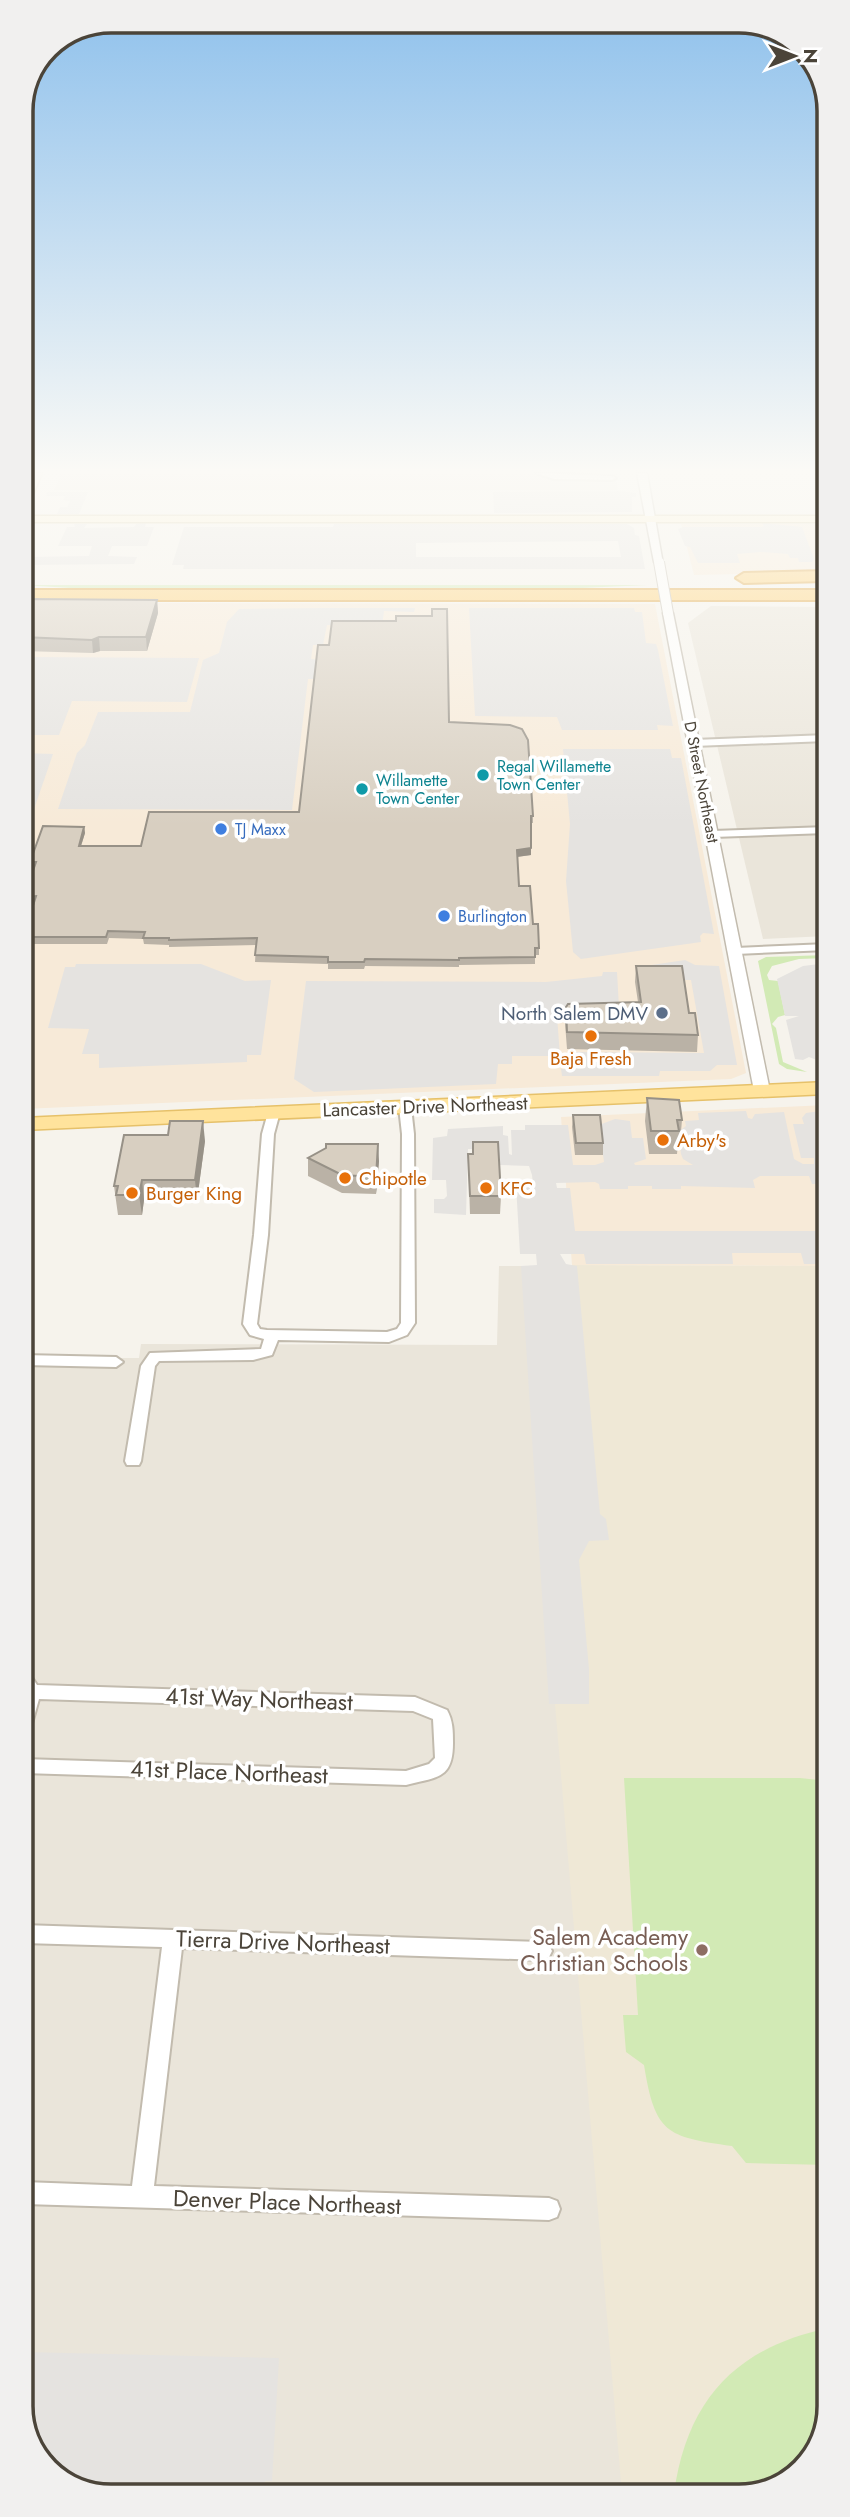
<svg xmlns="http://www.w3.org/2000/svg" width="850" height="2517" viewBox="0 0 850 2517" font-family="Jost,sans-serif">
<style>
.residential{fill:#eae5da}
.commercial{fill:#f7ead8}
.education{fill:#efe8d6}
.green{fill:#d2eab5}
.parking{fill:#e5e3e0;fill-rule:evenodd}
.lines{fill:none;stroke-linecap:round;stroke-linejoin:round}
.minor-casing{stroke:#c2bbae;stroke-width:4}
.tertiary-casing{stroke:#c2bbae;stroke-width:3}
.secondary-casing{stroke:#d6c79b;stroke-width:3}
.primary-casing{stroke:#e6c16a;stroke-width:3}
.motorway-casing{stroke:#e0a43c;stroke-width:4}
.minor{fill:#fff;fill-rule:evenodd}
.tertiary{fill:#fff;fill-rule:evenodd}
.secondary{fill:#fff3cd;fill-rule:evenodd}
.primary{fill:#ffe39c;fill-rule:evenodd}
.motorway{fill:#ffcf6e;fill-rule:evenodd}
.tertiary-bridge-casing{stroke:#c2bbae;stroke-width:12;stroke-linecap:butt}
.tertiary-bridge{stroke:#fff;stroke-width:10}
.wall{fill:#bab2a6}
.shaded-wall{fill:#979187}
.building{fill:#d8cfc1;stroke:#979187;stroke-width:2}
.culture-dot{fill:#0f9aa8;stroke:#fff;stroke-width:2.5}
.shop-dot{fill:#3f7fe0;stroke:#fff;stroke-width:2.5}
.service-dot{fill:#5c6f8a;stroke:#fff;stroke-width:2.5}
.food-dot{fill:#e8710a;stroke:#fff;stroke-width:2.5}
.education-dot{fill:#8d6e63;stroke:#fff;stroke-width:2.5}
.labels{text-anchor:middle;stroke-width:7;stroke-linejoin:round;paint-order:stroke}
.far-culture-label{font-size:16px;fill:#0d838f;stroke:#fff;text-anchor:start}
.far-street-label{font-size:16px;fill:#4b4439;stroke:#fff}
.far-shop-label{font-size:16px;fill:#366cbe;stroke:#fff;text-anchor:start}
.service-label{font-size:19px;fill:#4e5e75;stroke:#fff;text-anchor:end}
.food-label{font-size:19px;fill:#c56008;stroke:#fff;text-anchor:start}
.street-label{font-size:19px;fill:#4b4439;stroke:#fff}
.near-street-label{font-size:23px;fill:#4b4439;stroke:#fff}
.near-education-label{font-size:23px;fill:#785e54;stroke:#fff;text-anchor:end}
.rim{fill:none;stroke:#4b4439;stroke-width:3.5}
</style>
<rect width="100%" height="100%" fill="#f6f3ec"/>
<!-- residential -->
<g class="residential">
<polygon points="62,473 615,473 618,490 54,490"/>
<polygon points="711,606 827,607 827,936 763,939 688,623"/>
<polygon points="499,1266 828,1266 829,2406 810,2461 761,2493 105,2496 52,2474 24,2428 23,1358 139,1358 141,1344 497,1345"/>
</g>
<!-- commercial -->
<g class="commercial">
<polygon points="681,524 827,524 827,572 694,575"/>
<polygon points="22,603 655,604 746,1073 731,1079 22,1109"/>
<polygon points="827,1105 828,1266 572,1265 561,1117"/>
</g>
<!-- education -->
<polygon class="education" points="572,1265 828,1266 829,2406 810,2461 761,2493 622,2494 555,1704 587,1704 576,1521 592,1451"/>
<!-- green -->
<g class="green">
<polygon points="22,585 648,585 582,588 649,590 22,590 70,588"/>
<polygon points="827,955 827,958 799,959 772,966 767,975 769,980 778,981 785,1015 778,1017 772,1024 776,1028 783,1062 807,1072 787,1069 779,1064 758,961 766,957"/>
<path d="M 624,1778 L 800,1778 L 828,1781 L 829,2165 L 746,2163 L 732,2146 C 666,2137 655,2133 644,2065 L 626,2052 L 623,2015 L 638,2015 Z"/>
<path d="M 829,2328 L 829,2406 L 810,2461 L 761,2493 L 674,2493 C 687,2399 737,2347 829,2328 Z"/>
</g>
<!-- parking -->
<g class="parking">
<polygon points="620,491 636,493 636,497 632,497 632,512 494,513 493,492"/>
<polygon points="47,492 88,492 79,514 57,514 60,507 67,507 70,501 63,500 65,496 46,496"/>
<polygon points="146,523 145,527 154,527 147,546 112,546 108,556 137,557 134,564 23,565 27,557 89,556 92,546 58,546 67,527 75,527 74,524 87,524 84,528 134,527 136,524"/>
<polygon points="762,523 802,527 814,559 812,562 799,562 798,558 790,558 788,554 761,552 737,554 740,563 698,563 690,547 685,546 678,529 683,527 762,527 764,526"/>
<path d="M 334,524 L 627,524 L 634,528 L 635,535 L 639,536 L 645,569 L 183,569 L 184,565 L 172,565 L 184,527 L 333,527 ZM 618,541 L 621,557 L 416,557 L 416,543 Z"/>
<polygon points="324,608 415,608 414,612 384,611 382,626 327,625 323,645 313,645 311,659 321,660 318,679 308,679 292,810 58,809 77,753 85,745 98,712 190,712 203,660 219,653 227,622 239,609"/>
<polygon points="469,608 634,608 635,612 642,612 646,643 656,644 658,650 673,726 657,725 658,730 562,730 557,717 475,716"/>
<polygon points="22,657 199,658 187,702 72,701 59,735 22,735 33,711 22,711"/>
<polygon points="563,749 670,749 672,758 681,758 714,934 703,933 700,936 701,942 581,959 573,952 566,881 570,824"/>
<polygon points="22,753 53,754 32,815 22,829"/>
<polygon points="685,960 695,965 719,966 737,1065 717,1065 710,1071 660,1071 659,1076 562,1076 561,1069 576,1069 576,1052 704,1053 691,980 650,980 645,966"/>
<polygon points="827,963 827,1064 809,1057 803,1060 795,1059 786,1020 799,1016 785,1016 777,979 803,966"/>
<polygon points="76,964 201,964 245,981 271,980 261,1055 247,1055 247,1062 99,1068 99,1054 82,1054 89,1029 48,1028 65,967 75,967"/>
<polygon points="603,972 617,972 619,1007 576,1016 557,1016 560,1056 512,1056 512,1064 498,1064 496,1084 314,1092 294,1079 306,981 546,982 602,976"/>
<polygon points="827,1110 827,1184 812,1184 809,1176 760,1176 753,1180 755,1188 681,1186 681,1189 652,1189 652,1186 628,1186 628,1189 600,1189 599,1184 595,1182 556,1183 557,1188 570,1188 575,1231 827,1231 828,1264 804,1264 801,1253 732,1253 733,1264 586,1264 584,1254 560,1254 566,1264 577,1266 600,1514 606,1519 609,1540 589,1541 579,1560 589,1669 589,1704 549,1704 521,1266 537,1265 536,1254 520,1254 516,1185 533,1185 532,1175 529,1166 500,1165 498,1149 468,1149 466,1215 434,1213 434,1199 444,1199 447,1196 446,1180 432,1180 433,1138 447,1136 448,1129 503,1126 503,1135 508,1136 509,1154 512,1155 511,1130 525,1130 525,1125 568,1125 573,1165 595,1165 604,1162 599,1125 615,1119 630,1121 632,1138 643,1138 646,1159 634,1163 635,1165 693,1165 683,1159 681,1154 678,1132 686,1126 685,1121 699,1120 698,1113 746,1111 748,1118 752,1119 755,1114 784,1112 794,1159 803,1164 814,1164 814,1158 801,1158 793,1124 804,1124 802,1118 806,1113"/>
<polygon points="24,2352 279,2358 272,2481 265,2481 264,2495 105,2496 52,2474 24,2428"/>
</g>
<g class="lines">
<!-- minor casing -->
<g class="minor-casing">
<g id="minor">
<polygon points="536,473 612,476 616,478 612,480 554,479"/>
<polygon points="827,735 827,741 694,746 689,743 694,740"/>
<polygon points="827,827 827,833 713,837 708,834 713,831"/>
<polygon points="827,944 827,950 736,954 730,951 736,948"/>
<polygon points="405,1103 411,1107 414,1134 415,1323 407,1335 389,1342 278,1340 272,1355 253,1360 159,1361 155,1366 141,1461 139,1465 127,1465 125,1461 141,1366 150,1353 261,1349 264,1339 250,1335 243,1324 254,1235 262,1134 269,1109 274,1108 280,1112 274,1134 268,1235 257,1324 260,1329 267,1330 387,1332 397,1329 401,1323 402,1134 399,1107"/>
<polygon points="23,1355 116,1357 123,1362 116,1367 23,1365"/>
<path d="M 23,1671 L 29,1673 L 37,1685 L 415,1697 L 447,1710 C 453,1721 453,1731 453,1743 C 453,1780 436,1777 406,1785 L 23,1773 L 23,1759 L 406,1771 L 429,1764 L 435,1758 L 433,1719 L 413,1711 L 39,1699 L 29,1734 L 23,1736 Z"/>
<polygon points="23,1925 542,1942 549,1945 552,1951 549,1957 542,1960 182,1948 154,2186 549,2198 557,2201 560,2209 557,2217 549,2220 24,2204 24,2182 132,2186 162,1947 23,1943"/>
</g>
</g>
<!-- tertiary casing -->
<g class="tertiary-casing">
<g id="tertiary">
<polygon points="637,473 647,473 663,564 654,562"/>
<polygon points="668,610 673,613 770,1091 762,1096 754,1091 663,613"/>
</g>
</g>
<!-- secondary casing -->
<g class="secondary-casing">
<g id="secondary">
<polygon points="31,473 42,473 28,507 22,510 22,495"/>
<rect x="22" y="516" width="805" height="6"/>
</g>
</g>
<!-- primary casing -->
<g class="primary-casing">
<polygon id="primary" points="827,1082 827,1094 22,1130 22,1118"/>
</g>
<!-- motorway casing -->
<g class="motorway-casing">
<g id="motorway">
<polygon points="827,571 827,581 744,583 736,578 744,573"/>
<rect x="22" y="590" width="805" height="10"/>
</g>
</g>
<!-- minor -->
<use href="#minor" class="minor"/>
<!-- tertiary -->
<use href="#tertiary" class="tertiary"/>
<!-- secondary -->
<use href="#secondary" class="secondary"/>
<!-- primary -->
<use href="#primary" class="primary"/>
<!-- motorway -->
<use href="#motorway" class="motorway"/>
<!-- tertiary-bridge casing -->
<g class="tertiary-bridge-casing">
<polyline id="tertiary-bridge" points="659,562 668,613"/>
</g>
<!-- tertiary-bridge -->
<use href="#tertiary-bridge" class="tertiary-bridge"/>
</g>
<!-- wall -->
<g class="wall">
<polygon points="157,600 158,613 147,651 100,651 93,653 22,651 22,612"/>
<polygon points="449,722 533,816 533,823 531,823 531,855 517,857 519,886 533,924 539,948 539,955 535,955 535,964 459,965 459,967 365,966 364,969 328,969 328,964 255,962 256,945 169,947 169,945 144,944 143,939 109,938 107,944 24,944 23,937 34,903 25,903 24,897 33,869 31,869 30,862 84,827 85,833 81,846 141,846 299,812"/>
<polygon points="636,966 698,1035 697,1052 567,1049 565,1023 566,1007 638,1002 635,982"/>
<polygon points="821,987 827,987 827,1036 819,1003"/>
<polygon points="647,1098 682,1120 680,1143 678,1143 677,1154 649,1154 645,1121"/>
<polygon points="573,1115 603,1143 603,1155 575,1155 572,1127"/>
<polygon points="205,1141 197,1200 144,1200 142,1215 118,1215 114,1186"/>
<polygon points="468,1154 501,1196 500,1214 470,1214"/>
<polygon points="308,1158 379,1161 376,1194 342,1193 308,1176"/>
</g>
<!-- shaded-wall -->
<g class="shaded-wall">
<polygon points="157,600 158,613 147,651 146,637"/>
<polygon points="99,637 100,651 93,653 92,640"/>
<polygon points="84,827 85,833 79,852 79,846"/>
<polygon points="531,848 531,855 516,857 517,850"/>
<polygon points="203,1121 205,1141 197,1200 195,1180"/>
<polygon points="378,1144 379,1161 376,1194 376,1177"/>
<polygon points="142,1180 144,1200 142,1215 139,1195"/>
</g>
<!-- building -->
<g class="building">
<polygon points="27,599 157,600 146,637 99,637 92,640 22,637 22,612"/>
<polygon points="432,609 447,609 449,722 510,725 522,729 528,740 533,816 531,816 531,848 517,850 519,886 530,886 533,924 538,924 539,948 535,948 535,957 459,958 459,960 365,959 364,962 328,962 328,957 255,955 257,938 169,940 169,938 143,938 145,932 108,931 106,937 23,937 36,896 24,897 36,862 30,862 43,826 84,827 79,846 141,846 149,812 299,812 318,645 329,645 332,621 396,621 396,616 432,616"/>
<polygon points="636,966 682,966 689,1013 695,1013 698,1035 567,1032 566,1007 568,1004 641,1002"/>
<polygon points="821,987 827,987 827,1010"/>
<polygon points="647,1098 679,1100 682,1120 677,1120 679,1131 651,1131"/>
<polygon points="573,1115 600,1115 603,1143 576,1143"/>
<polygon points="170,1121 203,1121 195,1180 142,1180 139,1195 116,1195 118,1186 114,1186 124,1135 168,1135"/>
<polygon points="473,1142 498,1142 501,1196 470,1196 468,1154 473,1154"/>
<polygon points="326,1144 378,1144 376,1177 342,1175 308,1158 326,1148"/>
</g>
<!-- sky -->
<linearGradient id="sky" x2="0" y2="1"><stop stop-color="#8fc1ec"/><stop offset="0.57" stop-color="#fbfaf6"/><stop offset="1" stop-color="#fbfaf6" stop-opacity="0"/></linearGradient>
<rect width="850" height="826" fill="url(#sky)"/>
<!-- markers -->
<g class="culture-dot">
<circle cx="483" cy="775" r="7"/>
<circle cx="362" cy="789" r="7"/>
</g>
<g class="shop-dot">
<circle cx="221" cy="829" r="7"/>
<circle cx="444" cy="916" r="7"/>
</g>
<circle class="service-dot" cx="662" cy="1013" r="7"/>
<g class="food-dot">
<circle cx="591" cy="1036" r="7"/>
<circle cx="663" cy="1140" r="7"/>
<circle cx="345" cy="1178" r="7"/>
<circle cx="486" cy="1188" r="7"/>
<circle cx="132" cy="1193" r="7"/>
</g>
<circle class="education-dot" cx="702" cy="1950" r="7"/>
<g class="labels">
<!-- far-culture labels -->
<g class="far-culture-label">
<text x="497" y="772">Regal Willamette<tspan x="497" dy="18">Town Center</tspan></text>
<text x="376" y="786">Willamette<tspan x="376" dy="18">Town Center</tspan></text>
</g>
<!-- far-street labels -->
<g class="far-street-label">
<text transform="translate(702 782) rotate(79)" y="6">D Street Northeast</text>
</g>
<!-- far-shop labels -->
<g class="far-shop-label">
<text x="235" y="835">TJ Maxx</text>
<text x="458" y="922">Burlington</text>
</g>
<!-- service labels -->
<g class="service-label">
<text x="648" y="1020">North Salem DMV</text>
</g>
<!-- food labels -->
<g class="food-label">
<text x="591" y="1065" text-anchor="middle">Baja Fresh</text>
<text x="677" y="1147">Arby's</text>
<text x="359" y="1185">Chipotle</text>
<text x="500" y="1195">KFC</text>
<text x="146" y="1200">Burger King</text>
</g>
<!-- street labels -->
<g class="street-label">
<text transform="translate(425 1106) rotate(-2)" y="7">Lancaster Drive Northeast</text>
</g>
<!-- near-street labels -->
<g class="near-street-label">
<text transform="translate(259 1699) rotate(2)" y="8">41st Way Northeast</text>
<text transform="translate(229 1772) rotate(2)" y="8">41st Place Northeast</text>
<text transform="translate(283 1942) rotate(2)" y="8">Tierra Drive Northeast</text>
<text transform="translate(287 2202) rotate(2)" y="8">Denver Place Northeast</text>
</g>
<!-- near-education labels -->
<g class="near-education-label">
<text x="688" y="1945">Salem Academy<tspan x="688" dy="26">Christian Schools</tspan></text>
</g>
</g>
<!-- crop -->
<path d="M0 0H850V2517H0ZM111 33H739A78 78 0 0 1 817 111V2406A78 78 0 0 1 739 2484H111A78 78 0 0 1 33 2406V111A78 78 0 0 1 111 33Z" fill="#f1f0ef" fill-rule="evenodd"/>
<path class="rim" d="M111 33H739A78 78 0 0 1 817 111V2406A78 78 0 0 1 739 2484H111A78 78 0 0 1 33 2406V111A78 78 0 0 1 111 33Z"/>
<!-- north arrow -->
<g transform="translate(794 56) rotate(90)" stroke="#ffffff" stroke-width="5" paint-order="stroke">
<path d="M0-5L12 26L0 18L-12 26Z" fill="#4b4439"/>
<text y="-10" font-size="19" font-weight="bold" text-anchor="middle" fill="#4b4439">N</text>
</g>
</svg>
